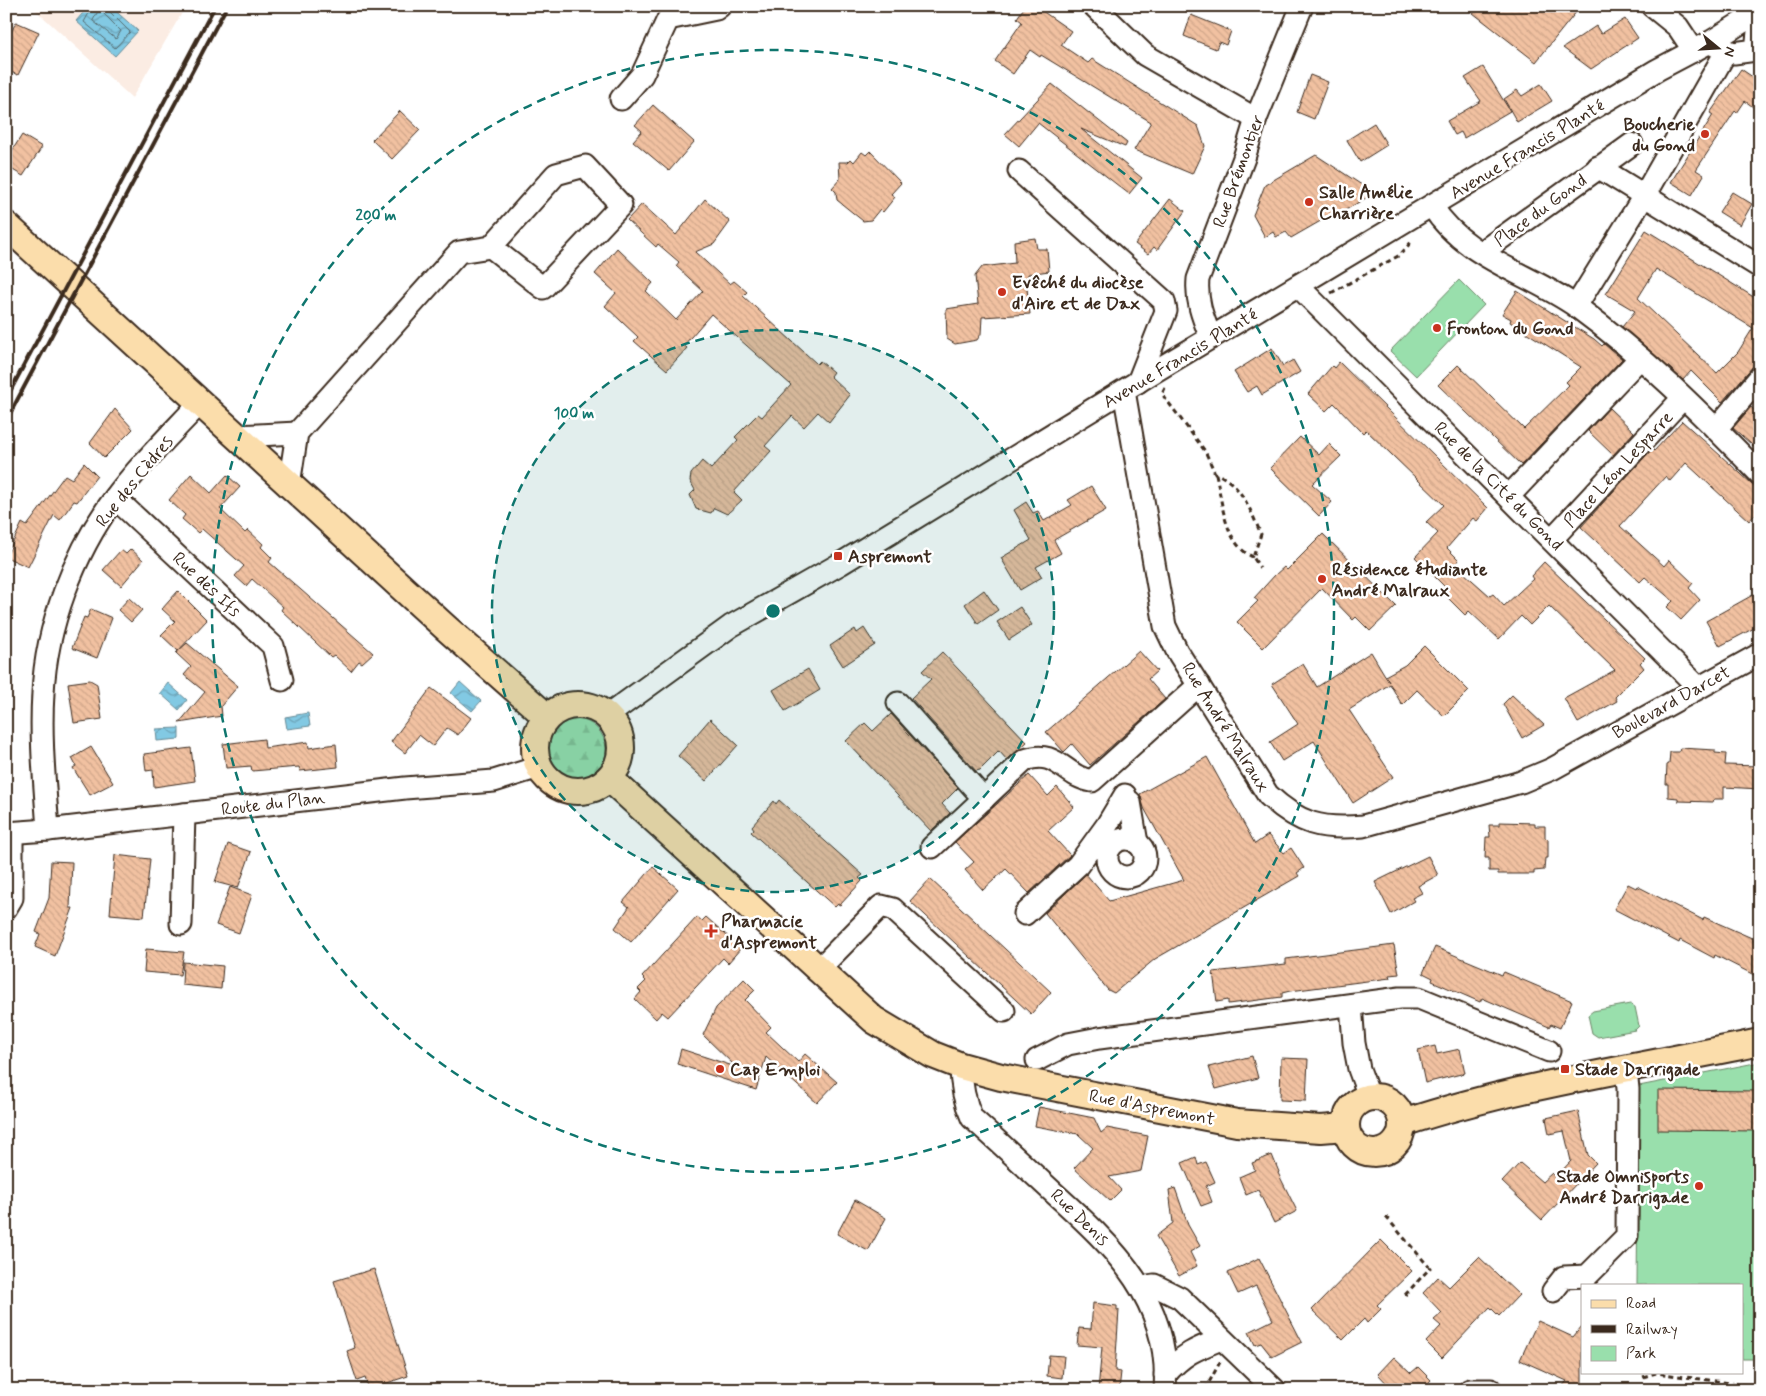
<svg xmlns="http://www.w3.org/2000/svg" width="1766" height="1396" viewBox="0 0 1766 1396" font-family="Mynerve,sans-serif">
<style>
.built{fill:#fbece3}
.green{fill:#99dfac;stroke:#6a8465}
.forest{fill:url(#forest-firs);stroke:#6a8465}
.water{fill:url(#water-waves);stroke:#668994}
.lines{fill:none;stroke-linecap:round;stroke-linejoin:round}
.shore{stroke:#576a6d;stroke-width:1}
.building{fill:url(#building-back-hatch);stroke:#3b2a1e;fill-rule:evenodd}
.minor-casing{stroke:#3b2a1e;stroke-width:25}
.major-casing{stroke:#3b2a1e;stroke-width:30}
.path{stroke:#3b2a1e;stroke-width:3;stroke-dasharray:5 4;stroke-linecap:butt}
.minor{stroke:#fff;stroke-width:21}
.major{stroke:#fbddab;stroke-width:26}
.rail{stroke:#3b2a1e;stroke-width:4}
.ring{fill:none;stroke:#0f766e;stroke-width:2.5;stroke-dasharray:9 6}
.poi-dot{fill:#c8321e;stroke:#fff;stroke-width:2}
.labels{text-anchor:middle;stroke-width:5;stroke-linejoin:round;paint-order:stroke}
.poi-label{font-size:18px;font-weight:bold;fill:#3b2a1e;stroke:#fff;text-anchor:start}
.street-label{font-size:18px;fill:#3b2a1e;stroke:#fff}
.centre{fill:#0f766e;stroke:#fff;stroke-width:2.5}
.ring-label{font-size:15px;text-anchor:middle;font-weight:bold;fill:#0f766e;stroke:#fff;stroke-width:5;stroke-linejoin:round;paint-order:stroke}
</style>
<defs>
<pattern id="forest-firs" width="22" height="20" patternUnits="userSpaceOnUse" patternTransform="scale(1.25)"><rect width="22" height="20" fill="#99dfac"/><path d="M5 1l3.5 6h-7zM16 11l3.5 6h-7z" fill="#85c094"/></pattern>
<pattern id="water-waves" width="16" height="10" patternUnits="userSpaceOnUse" patternTransform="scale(1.25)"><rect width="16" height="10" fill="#82c9e3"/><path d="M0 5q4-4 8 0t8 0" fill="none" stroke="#6ca3b7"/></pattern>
<pattern id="building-back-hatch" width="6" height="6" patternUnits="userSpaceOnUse" patternTransform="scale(1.25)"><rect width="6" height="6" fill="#f1c1a1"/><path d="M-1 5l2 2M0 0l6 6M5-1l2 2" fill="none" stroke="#d0a68a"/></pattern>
</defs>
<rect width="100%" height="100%" fill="#fff"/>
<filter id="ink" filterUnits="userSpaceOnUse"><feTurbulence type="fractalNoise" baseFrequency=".02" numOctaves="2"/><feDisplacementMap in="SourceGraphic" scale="10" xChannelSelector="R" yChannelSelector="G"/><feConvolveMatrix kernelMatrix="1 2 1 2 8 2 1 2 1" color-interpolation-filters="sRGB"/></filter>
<g filter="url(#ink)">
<!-- built -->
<polygon class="built" points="31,6 186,6 132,98"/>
<!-- green -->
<g class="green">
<polygon points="1459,280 1484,305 1416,376 1390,351"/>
<polygon points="1630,1004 1635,1007 1639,1026 1635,1030 1598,1037 1592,1033 1588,1015 1593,1011"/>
<polygon points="1760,1062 1760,1359 1742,1359 1742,1285 1637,1285 1639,1086"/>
</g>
<!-- forest -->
<circle class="forest" cx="575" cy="750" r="31"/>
<!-- water -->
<g class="water">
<polygon points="89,6 110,6 138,31 115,56 76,21"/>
<polygon points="460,682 481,701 472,711 451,693"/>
<polygon points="168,683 187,700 179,710 160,693"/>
<polygon points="308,713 310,726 287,729 285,717"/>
<polygon points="179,728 179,739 157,741 156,729"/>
</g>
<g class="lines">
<!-- shore -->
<g class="shore">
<polyline points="93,6 84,22 115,48 130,32 109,11 107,6"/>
<polygon points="98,12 102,12 121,31 116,39 93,21"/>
</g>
</g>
<!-- building -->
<g class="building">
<polygon points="1025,6 1035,6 1071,31 1061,45 1088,63 1092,59 1198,126 1205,146 1192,174 1134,150 1151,122 1041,55 1040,57 1030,50 1013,74 995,61 1022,22 1017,18"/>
<polygon points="1464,6 1581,6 1536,62"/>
<polygon points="1191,15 1231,31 1226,45 1219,42 1216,49 1184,36"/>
<polygon points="1625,19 1638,38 1591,69 1563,48 1596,26 1601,34"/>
<polygon points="16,22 39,32 18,75 6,70 6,43"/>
<polygon points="1483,67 1510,111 1464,138 1461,132 1455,135 1447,121 1481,101 1465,78"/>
<polygon points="1741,69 1760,82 1760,112 1745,101 1737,113 1735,111 1696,170 1704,175 1692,195 1671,182 1713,115 1710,113"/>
<polygon points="1310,75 1328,82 1314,119 1297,112"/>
<polygon points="1052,84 1127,143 1125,147 1081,129 1142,178 1129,194 1038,123 1019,146 1005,134"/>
<polygon points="1541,84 1552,101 1517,122 1504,99 1517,90 1522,96"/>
<polygon points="653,105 694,142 669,171 633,141 642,131 635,125"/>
<polygon points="400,111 420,130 392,159 372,140"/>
<polygon points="1374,123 1387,145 1360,162 1347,140"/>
<polygon points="22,135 42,147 23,176 6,166 6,160"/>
<polygon points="870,151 901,183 891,194 895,197 883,212 880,209 871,220 863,221 837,200 836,192 832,188 840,179 839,162 848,162 851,159 854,162 862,152 866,155"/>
<polygon points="1316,155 1374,193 1339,214 1338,211 1291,238 1286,232 1276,237 1273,232 1265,237 1253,215 1265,185"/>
<polygon points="1732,192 1752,204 1740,225 1719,212"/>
<polygon points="705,199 730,222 714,244 695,252 730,284 734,281 747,292 743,296 817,364 820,361 833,372 830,376 850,395 829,422 818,412 804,427 792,416 765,446 771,451 734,492 742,500 727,514 714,508 711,513 696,509 690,495 695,490 690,481 691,474 702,461 711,469 738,440 735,437 758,414 762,417 791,385 711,314 684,345 687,348 667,370 634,341 638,337 605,306 616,293 595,274 617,248 653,283 646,291 676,320 703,291 676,266 679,262 658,244 656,247 627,220 642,204 676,235"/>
<polygon points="1170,199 1185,211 1157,250 1154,247 1148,254 1135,244"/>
<path d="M 1646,230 L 1760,301 L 1760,358 L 1722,402 L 1691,371 L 1683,380 L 1622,327 L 1635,311 L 1606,294 ZM 1656,269 L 1753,328 L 1738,352 L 1717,373 L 1638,298 Z"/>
<polygon points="1035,238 1037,249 1047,249 1049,271 1028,274 1028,280 1026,280 1030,314 982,317 981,334 977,340 955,344 947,339 946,309 978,304 975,276 982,267 1015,263 1014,241"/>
<polygon points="1517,291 1594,339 1602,346 1604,344 1622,359 1521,465 1438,385 1458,365 1524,429 1569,385 1566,382 1581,367 1510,322 1511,319 1502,314"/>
<polygon points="1272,348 1283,366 1293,360 1300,372 1262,395 1257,386 1247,392 1234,372"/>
<polygon points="1339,362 1488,508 1477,521 1473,518 1447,548 1459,560 1455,565 1490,596 1493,594 1504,606 1533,579 1531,576 1544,562 1645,658 1640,663 1644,668 1615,697 1617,701 1578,723 1564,698 1615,670 1549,606 1530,625 1521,616 1499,639 1469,611 1465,615 1442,592 1445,587 1415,557 1438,533 1426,522 1444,505 1366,430 1363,433 1334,403 1326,411 1308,394 1332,366 1334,368"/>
<polygon points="1751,407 1760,415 1760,452 1733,428"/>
<polygon points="1609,408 1634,432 1613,455 1588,431"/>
<polygon points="115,409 133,429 104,458 90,443"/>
<polygon points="1682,421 1760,491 1760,509 1749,521 1686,463 1670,481 1666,476 1620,526 1664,566 1669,560 1693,583 1689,588 1700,600 1681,620 1667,607 1673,601 1645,577 1640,582 1581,527 1652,449 1654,451"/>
<polygon points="1300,437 1319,455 1329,444 1341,456 1312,484 1332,502 1319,516 1270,468"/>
<polygon points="84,463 97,476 77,502 74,501 60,520 54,515 28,567 6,557 22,523 27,526 65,475 72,479"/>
<polygon points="191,474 211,493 227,475 240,487 220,509 245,533 248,530 263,544 261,547 272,558 269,562 373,653 362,663 359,661 351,671 334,655 331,657 281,610 283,607 252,579 246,586 235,576 244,566 202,529 198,533 182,519 185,515 169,500"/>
<polygon points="1091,486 1106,510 1054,540 1061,553 1036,567 1042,577 1020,590 1001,558 1031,540 1014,510 1026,502 1033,513 1038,511 1044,521 1072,505 1068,500"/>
<polygon points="1323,534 1396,606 1370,631 1356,617 1353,620 1322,588 1263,648 1237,622 1258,601 1254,598 1275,575 1284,567 1287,570"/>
<polygon points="131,549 143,560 121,586 103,570 121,550 126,554"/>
<polygon points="984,590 998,610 978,624 965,604"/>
<polygon points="178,591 207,620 178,651 161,635 175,621 162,609"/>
<polygon points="1760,591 1760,625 1720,646 1706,621"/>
<polygon points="129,598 142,610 131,622 118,610"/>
<polygon points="1020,607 1032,625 1009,640 997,622"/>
<polygon points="91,609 112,618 97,658 72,648 84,617 87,618"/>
<polygon points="864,628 875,645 843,666 830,646 855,629 857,633"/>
<polygon points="187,643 238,686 221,706 222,716 179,723 205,692 184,675 191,667 176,653"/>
<polygon points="1424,646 1469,691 1444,716 1417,690 1402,705 1390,684 1349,710 1393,777 1353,803 1314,741 1282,761 1270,742 1298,724 1272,684 1303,664 1317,687 1371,652 1389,682 1385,676 1405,665"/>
<polygon points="1139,651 1157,671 1148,679 1165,699 1090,765 1072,744 1064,752 1046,732"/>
<polygon points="942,652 1027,742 1007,760 999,751 980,770 976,771 911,698 931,679 922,671"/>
<polygon points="808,669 820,690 785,711 773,690"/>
<polygon points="90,680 97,684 102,719 74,723 68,683"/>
<polygon points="431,688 471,718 458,735 447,728 433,746 419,735 405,753 391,742"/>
<polygon points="1512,695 1544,725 1522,738 1503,704"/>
<polygon points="891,714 958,788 942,804 950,813 931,831 846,741 865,723 873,731"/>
<polygon points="710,719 738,745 706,781 678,756"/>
<polygon points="264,739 265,748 308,742 309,748 336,744 338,767 300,771 299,767 252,771 251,766 226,768 223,744"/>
<polygon points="91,747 113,783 90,795 73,768 76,766 72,758"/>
<polygon points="191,748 195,781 154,787 153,770 146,771 144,754"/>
<polygon points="1680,748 1715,750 1715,753 1726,754 1725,765 1760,766 1760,789 1724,787 1724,799 1714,799 1713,802 1678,801 1678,798 1668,797 1668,784 1666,784 1667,765 1669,764 1670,752 1679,752"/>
<polygon points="1207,757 1255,844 1268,835 1284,853 1291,848 1304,868 1297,873 1299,876 1155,959 1114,993 1108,990 1045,913 1086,874 1109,901 1184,880 1144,808 1140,794"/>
<polygon points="1029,775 1048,796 1057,787 1074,807 1048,831 1070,855 1029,893 1006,869 983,890 965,870 974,862 955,842"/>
<polygon points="779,800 863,875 859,878 862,881 840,905 838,904 835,907 751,832 754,829 752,826 774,801 776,804"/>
<polygon points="1499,822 1535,823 1535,826 1545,826 1545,838 1548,839 1548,858 1545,858 1544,870 1534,871 1534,874 1498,874 1498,871 1489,871 1489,858 1485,858 1486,837 1490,837 1489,825 1499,825"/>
<polygon points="228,844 251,852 238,888 215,882"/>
<polygon points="115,855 150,859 144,917 110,914"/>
<polygon points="1428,856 1438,875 1418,886 1422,893 1412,898 1414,901 1391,914 1375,882"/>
<polygon points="51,861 72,862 70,908 73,908 55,956 35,947 40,934 36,932 49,898"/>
<polygon points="653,867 678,889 631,942 615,928 629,907 623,902"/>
<polygon points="930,879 1051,992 1031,1014 910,901"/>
<polygon points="1628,884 1636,888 1637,886 1703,920 1704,917 1754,939 1753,941 1760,945 1760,978 1715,955 1714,958 1680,940 1679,943 1614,909"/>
<polygon points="230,887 252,895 239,933 216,925"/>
<polygon points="697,917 702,921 706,917 741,948 728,963 723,958 668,1017 662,1012 656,1019 635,999 641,992 638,989 646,981 642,977"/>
<polygon points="1394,945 1399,974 1389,975 1390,978 1290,991 1282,993 1282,997 1228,1004 1228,1000 1217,1002 1213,972 1286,964 1286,959"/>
<polygon points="1435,947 1502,975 1504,972 1572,1001 1560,1028 1551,1024 1549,1027 1482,998 1480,1002 1432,981 1433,978 1423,973"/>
<polygon points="146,949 184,952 180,975 144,972"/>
<polygon points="183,962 223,966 221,989 182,985"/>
<polygon points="744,979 755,990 745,1000 771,1027 766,1032 798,1062 805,1054 837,1082 817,1103 766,1057 756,1090 677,1064 681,1049 736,1067 703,1035 716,1008"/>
<polygon points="1435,1046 1437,1054 1460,1049 1465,1073 1425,1083 1418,1050"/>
<polygon points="1252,1056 1258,1078 1216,1089 1209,1067"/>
<polygon points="1281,1058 1308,1059 1306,1101 1280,1100"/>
<polygon points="1658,1090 1760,1091 1760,1131 1658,1130"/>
<polygon points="1039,1107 1094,1118 1101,1133 1107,1128 1148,1136 1141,1171 1109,1177 1121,1190 1110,1201 1074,1168 1093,1148 1078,1134 1035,1126"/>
<polygon points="1578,1111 1588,1155 1596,1163 1542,1220 1502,1182 1520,1163 1542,1182 1552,1173 1556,1177 1571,1161 1564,1131 1549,1134 1546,1118"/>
<polygon points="1272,1155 1279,1172 1278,1173 1297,1211 1274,1223 1258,1190 1246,1195 1239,1177 1255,1170 1252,1163"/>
<polygon points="1196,1157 1198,1165 1206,1162 1215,1182 1206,1186 1212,1202 1201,1206 1182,1163"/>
<polygon points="1175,1188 1188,1225 1200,1246 1190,1252 1197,1266 1179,1276 1156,1236 1173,1223 1169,1190"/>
<polygon points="855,1200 886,1218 868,1251 837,1234"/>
<polygon points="1381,1240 1412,1271 1377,1305 1381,1309 1367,1323 1364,1319 1343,1340 1312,1310"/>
<polygon points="1479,1257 1519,1295 1499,1316 1490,1307 1442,1358 1426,1342 1441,1326 1434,1320 1442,1313 1423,1293 1438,1277 1449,1287"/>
<polygon points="1259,1258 1302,1342 1272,1357 1261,1343 1255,1345 1249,1332 1273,1320 1256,1286 1238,1294 1228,1273"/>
<polygon points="374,1269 408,1376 369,1389 365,1378 357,1381 347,1351 355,1348 334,1281"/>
<polygon points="1093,1303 1117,1306 1117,1310 1119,1310 1115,1371 1121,1372 1119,1390 1098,1390 1102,1347 1077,1345 1079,1328 1091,1329"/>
<polygon points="1538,1321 1573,1337 1582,1326 1582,1390 1559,1390 1567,1381 1520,1360"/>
<polygon points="1049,1355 1064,1356 1062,1378 1047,1376"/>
<polygon points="1394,1357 1411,1373 1418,1367 1431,1380 1422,1390 1393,1390 1378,1374"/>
</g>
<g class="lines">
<!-- minor casing -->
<g class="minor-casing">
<g id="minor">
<polyline points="1094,6 1145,55 1256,119"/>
<polyline points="1652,6 1678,27 1694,51"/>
<polyline points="1716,46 1734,53 1756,50 1759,23 1755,14"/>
<polyline points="621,99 642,75 668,19 716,9 720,6"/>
<polyline points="1598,167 1760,267"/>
<polyline points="1019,171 1164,301 1166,311 1138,382"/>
<path d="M 1432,206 C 1464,258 1529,273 1577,307 C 1644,356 1703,415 1760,474"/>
<polyline points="1482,252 1632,144"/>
<polyline points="1298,286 1698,687"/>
<polyline points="1576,306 1644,196 1726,52"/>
<path d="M 1211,338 C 1203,318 1196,302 1198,279 L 1244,158 L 1256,119 L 1302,6"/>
<path d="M 1124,391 L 1165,626 L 1177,651 L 1268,795 C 1299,824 1321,830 1363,826 L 1521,782 L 1552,769 L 1760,654"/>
<polyline points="1716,429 1760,377"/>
<polyline points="236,436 297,433"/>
<polyline points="289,485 297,433 459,252 491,247 543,288 621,205 585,166 556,174 491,247"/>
<polyline points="1509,496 1640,358"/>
<polyline points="115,498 273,646 282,680"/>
<polyline points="1552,539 1683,398"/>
<polyline points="898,703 984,799"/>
<polyline points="607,716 731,626 840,564 1157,370 1657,70 1712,41 1760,11"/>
<polyline points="1123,799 1130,802 1137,843"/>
<path d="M 48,830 C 45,785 40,739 43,693 C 46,627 74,553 114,499 C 139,465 171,434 200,403"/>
<polyline points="6,833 48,830 405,788 494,781 539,767"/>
<circle cx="1126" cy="858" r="19"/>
<path d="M 932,847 L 1025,760 C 1057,748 1064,777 1092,781 L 1199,685"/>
<polyline points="6,908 12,898 12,833"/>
<polyline points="1025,914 1078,865 1107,825 1125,795"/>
<polyline points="181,924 184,814"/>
<polyline points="817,971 881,906 893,909 1004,1011"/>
<polyline points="1351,1005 1354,1043 1359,1069 1369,1096"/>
<polyline points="1037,1060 1068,1044 1099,1038 1400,998 1419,998 1549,1051"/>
<path d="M 961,1066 C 961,1085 964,1101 972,1118 C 1000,1143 1027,1168 1054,1193 C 1115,1248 1171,1301 1165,1390"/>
<polyline points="1141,1287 1154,1285 1180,1298 1275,1390"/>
<polyline points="1553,1291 1564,1277 1587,1276 1627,1236 1628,1089 1626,1070"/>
<path d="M 1165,1375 C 1183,1354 1196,1349 1221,1339"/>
<polyline points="1470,1390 1491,1390"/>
</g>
</g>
<!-- major casing -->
<g class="major-casing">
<g id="major">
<polyline points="6,225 445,627 547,717"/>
<circle cx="578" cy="748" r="43"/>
<polyline points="609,778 874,1020 933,1055 961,1066 1001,1077 1237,1123 1321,1129 1345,1127"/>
<circle cx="1374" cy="1125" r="28"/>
<path d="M 1403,1123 C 1518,1085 1641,1067 1760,1042"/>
</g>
</g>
<!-- path -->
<g class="path">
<polyline points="1331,293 1400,255 1412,241"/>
<path d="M 1165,388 L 1162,394 L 1205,451 L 1215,473 C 1242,484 1250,510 1261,534 L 1253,557 L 1260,568"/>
<path d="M 1216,474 C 1222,501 1224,544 1253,557"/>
<polyline points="1755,917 1760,921"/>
<polyline points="1386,1217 1430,1268 1405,1295"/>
<polyline points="1643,1377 1656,1373 1760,1387"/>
<polyline points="1205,1390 1220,1362"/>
</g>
<!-- minor -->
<use href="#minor" class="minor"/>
<!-- major -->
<use href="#major" class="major"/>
<!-- rail -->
<g class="rail">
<polyline points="6,399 215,6"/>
<polyline points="6,421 227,6"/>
</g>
</g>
</g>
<!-- distance rings -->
<circle cx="773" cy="611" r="281" fill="#0f766e" fill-opacity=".12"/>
<g class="ring">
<circle cx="773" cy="611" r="281"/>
<circle cx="773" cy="611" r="561"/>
</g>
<!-- markers -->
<g class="poi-dot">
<circle cx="1705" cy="134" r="5"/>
<circle cx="1309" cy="202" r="5"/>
<circle cx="1002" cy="292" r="5"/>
<circle cx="1437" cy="328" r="5"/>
<rect x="833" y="551" width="10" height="10" rx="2.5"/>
<circle cx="1322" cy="579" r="5"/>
<path d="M708.5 923.5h5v5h5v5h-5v5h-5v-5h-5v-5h5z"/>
<circle cx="720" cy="1069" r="5"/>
<rect x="1560" y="1064" width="10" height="10" rx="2.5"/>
<circle cx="1699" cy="1186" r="5"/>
</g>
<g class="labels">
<!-- poi labels -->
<g class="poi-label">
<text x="1695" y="130" text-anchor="end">Boucherie<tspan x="1695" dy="21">du Gond</tspan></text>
<text x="1319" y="198">Salle Amélie<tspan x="1319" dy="21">Charrière</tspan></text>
<text x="1012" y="288">Evêché du diocèse<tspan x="1012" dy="21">d'Aire et de Dax</tspan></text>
<text x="1447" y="334">Fronton du Gond</text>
<text x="848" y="562">Aspremont</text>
<text x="1332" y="575">Résidence étudiante<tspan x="1332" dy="21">André Malraux</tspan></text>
<text x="721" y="927">Pharmacie<tspan x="721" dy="21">d'Aspremont</tspan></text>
<text x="730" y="1075">Cap Emploi</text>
<text x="1575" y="1075">Stade Darrigade</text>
<text x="1689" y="1182" text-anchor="end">Stade Omnisports<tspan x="1689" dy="21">André Darrigade</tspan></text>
</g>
<!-- street labels -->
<g class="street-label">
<text transform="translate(1527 149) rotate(-31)" y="6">Avenue Francis Planté</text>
<text transform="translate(1238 171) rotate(-70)" y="6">Rue Brémontier</text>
<text transform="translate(1540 210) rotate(-36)" y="6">Place du Gond</text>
<text transform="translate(1180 358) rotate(-31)" y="6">Avenue Francis Planté</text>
<text transform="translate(1618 469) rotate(-47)" y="6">Place Léon Lesparre</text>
<text transform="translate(134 481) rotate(-51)" y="6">Rue des Cèdres</text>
<text transform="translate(1499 486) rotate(45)" y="6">Rue de la Cité du Gond</text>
<text transform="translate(207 584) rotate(43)" y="6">Rue des Ifs</text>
<text transform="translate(1671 702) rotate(-29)" y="6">Boulevard Darcet</text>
<text transform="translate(1226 727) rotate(58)" y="6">Rue André Malraux</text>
<text transform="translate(273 803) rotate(-7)" y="6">Route du Plan</text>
<text transform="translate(1152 1107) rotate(11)" y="6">Rue d'Aspremont</text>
<text transform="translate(1080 1217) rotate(44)" y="6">Rue Denis</text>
</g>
</g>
<circle cx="773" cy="611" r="8" class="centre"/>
<g class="ring-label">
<text x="376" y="220">200 m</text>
<text x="574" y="418">100 m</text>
</g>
<!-- margin -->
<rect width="1766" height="1396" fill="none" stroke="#fff" stroke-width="25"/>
<rect x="12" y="12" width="1741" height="1371" fill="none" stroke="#3b2a1e" stroke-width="2" filter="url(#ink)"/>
<!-- legend -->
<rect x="1581" y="1284" width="162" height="90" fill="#ffffff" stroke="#b1aaa5"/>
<rect x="1591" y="1300" width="25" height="8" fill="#fbddab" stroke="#b1aaa5"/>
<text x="1626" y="1308" font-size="15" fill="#3b2a1e">Road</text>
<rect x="1591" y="1325" width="25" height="8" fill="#3b2a1e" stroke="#b1aaa5"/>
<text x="1626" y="1334" font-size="15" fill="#3b2a1e">Railway</text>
<rect x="1591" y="1346" width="25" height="15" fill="#99dfac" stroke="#b1aaa5"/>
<text x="1626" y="1358" font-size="15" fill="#3b2a1e">Park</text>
<!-- north arrow -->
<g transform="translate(1718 48) rotate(108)" stroke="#ffffff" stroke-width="4" paint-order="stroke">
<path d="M0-4L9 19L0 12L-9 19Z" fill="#3b2a1e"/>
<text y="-8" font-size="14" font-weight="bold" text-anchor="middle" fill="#3b2a1e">N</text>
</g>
</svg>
